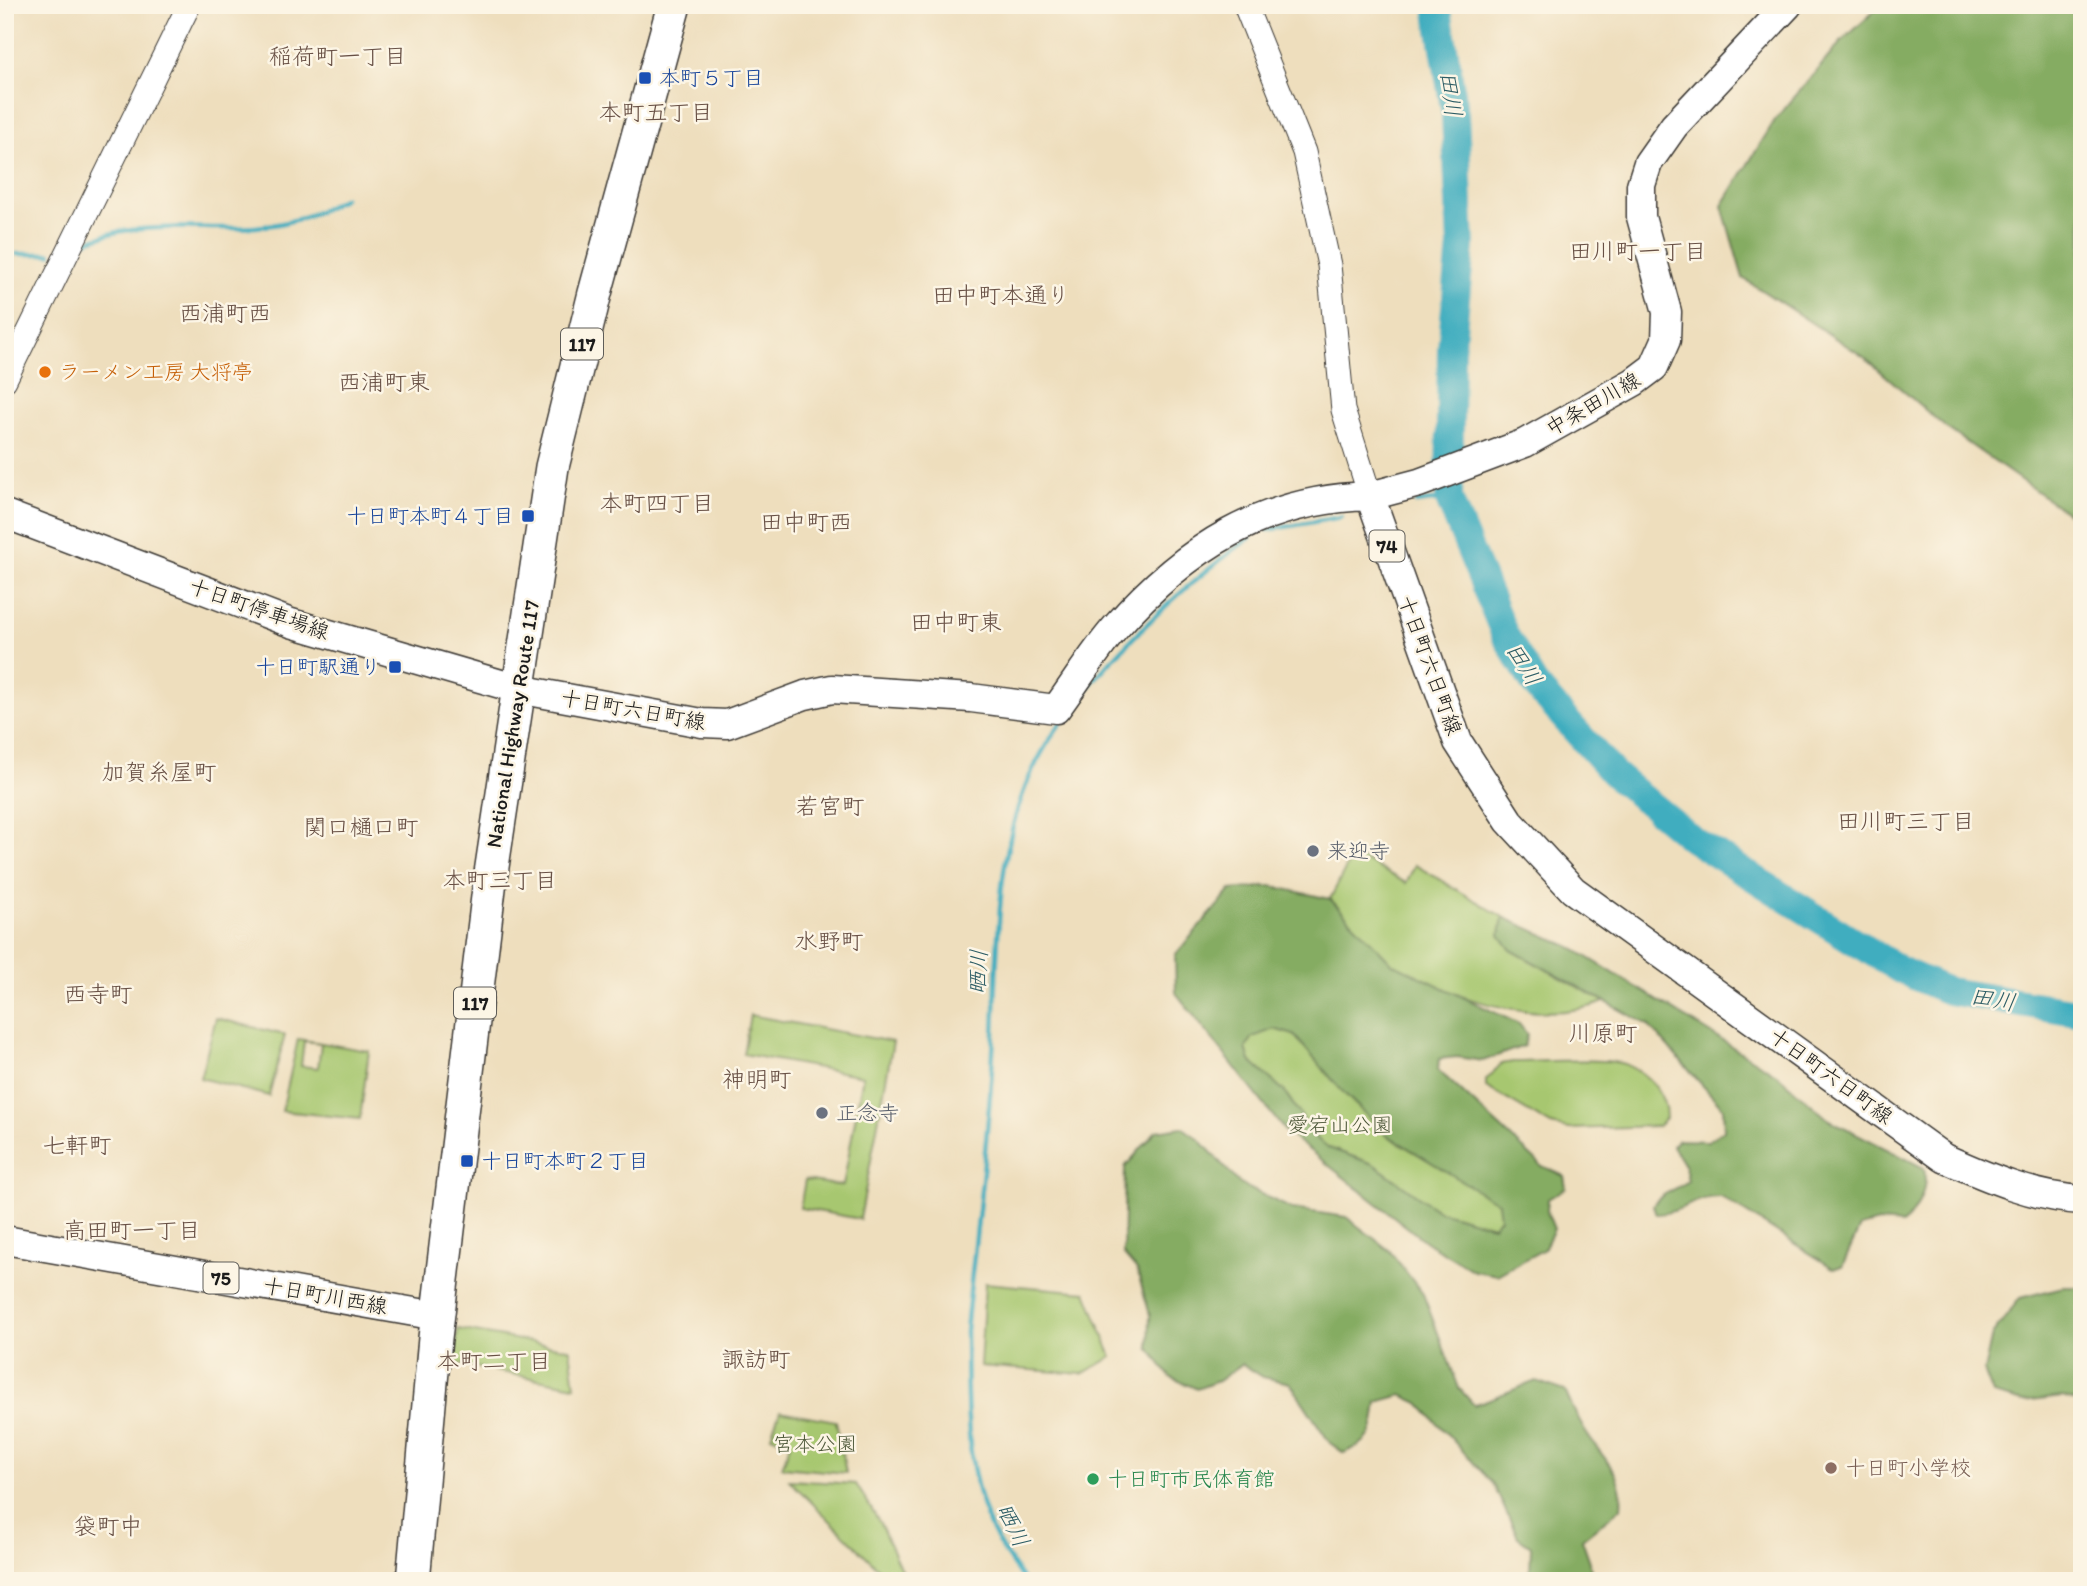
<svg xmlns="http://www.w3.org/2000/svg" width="2087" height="1586" viewBox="0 0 2087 1586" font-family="Itim,'Klee One',sans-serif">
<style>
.green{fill:#a7c770;stroke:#627246;stroke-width:2;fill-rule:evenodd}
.forest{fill:#85ac62;stroke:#50643f;stroke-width:2;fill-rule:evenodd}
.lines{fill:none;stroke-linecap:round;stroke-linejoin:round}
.stream{stroke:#41adbf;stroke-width:4.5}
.river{stroke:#41adbf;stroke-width:28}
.minor-casing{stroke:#3c3934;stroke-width:25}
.major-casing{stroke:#3c3934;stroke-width:31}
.highway-casing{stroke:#3c3934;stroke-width:36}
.minor{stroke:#fff;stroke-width:23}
.major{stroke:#fff;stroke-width:28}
.highway{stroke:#fff;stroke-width:33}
.transit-dot{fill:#1a4fb4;stroke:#fcf5e5;stroke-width:2.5}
.food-dot{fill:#e8710a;stroke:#fcf5e5;stroke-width:2.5}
.worship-dot{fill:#6b7280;stroke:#fcf5e5;stroke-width:2.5}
.education-dot{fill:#8d6e63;stroke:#fcf5e5;stroke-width:2.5}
.leisure-dot{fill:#2e9e5b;stroke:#fcf5e5;stroke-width:2.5}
.labels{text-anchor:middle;stroke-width:5;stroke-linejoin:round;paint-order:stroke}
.shield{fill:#fcf5e5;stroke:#5f5d58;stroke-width:2}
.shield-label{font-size:19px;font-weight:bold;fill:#1c1c1c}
.transit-label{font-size:21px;fill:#164399;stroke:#fcf5e5;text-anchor:start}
.food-label{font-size:21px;fill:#c56008;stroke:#fcf5e5;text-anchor:start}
.street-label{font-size:21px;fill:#1c1c1c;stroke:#fcf5e5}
.worship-label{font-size:21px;fill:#5b616d;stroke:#fcf5e5;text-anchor:start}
.park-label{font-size:21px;fill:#4d5839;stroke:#fcf5e5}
.education-label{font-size:21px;fill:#785e54;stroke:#fcf5e5;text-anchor:start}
.leisure-label{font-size:21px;fill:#27864d;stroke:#fcf5e5;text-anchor:start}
.neighbourhood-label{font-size:23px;fill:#685045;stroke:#fcf5e5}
.water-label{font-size:23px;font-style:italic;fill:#2d5d65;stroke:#fcf5e5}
</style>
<rect width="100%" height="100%" fill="#fcf5e5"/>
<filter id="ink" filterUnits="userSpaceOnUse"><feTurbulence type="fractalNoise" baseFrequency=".0143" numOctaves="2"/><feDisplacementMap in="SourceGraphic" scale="14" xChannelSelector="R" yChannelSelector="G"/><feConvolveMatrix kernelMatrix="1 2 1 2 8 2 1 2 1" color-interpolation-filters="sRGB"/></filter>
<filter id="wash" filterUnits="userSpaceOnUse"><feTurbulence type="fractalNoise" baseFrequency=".00686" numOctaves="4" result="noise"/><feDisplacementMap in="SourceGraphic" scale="28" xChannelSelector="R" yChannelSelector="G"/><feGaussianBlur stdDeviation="1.57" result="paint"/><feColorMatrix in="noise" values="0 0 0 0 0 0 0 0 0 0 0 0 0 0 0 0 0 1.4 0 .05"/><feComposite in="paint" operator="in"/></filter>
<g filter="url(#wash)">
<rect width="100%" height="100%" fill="#eedebd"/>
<!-- green -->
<g class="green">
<path d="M 1353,854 L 1406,883 L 1415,865 L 1503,917 L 1500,935 L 1511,950 L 1605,1002 C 1538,1027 1453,1000 1394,964 C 1379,955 1345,914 1330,899 Z"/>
<polygon points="750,1015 893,1042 860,1219 800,1208 805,1180 843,1186 863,1076 743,1054"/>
<polygon points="216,1018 285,1035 269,1096 200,1078"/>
<polygon points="1274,1029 1294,1035 1343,1092 1386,1135 1499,1203 1500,1218 1493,1226 1438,1211 1373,1164 1329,1148 1316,1138 1284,1091 1250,1061 1246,1048 1253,1036"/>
<path d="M 298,1039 L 369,1051 L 360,1119 L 282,1111 ZM 304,1041 L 321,1043 L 318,1068 L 301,1066 Z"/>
<path d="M 1513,1062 C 1536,1062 1610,1057 1627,1065 C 1650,1075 1666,1094 1666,1118 L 1659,1126 L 1568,1129 L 1551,1125 L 1486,1087 L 1486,1080 L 1501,1064 Z"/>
<polygon points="985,1283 1086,1292 1112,1357 1082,1374 980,1366"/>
<polygon points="458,1329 570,1349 575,1386 453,1363"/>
<polygon points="780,1411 836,1421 846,1473 782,1467 790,1444 771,1436"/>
<polygon points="789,1480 856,1484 880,1523 906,1581 884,1581 885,1575"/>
</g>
<!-- forest -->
<g class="forest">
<polygon points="1881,5 2082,5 2082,523 1945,427 1864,357 1743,278 1722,206 1775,120 1841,42"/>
<path d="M 1271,886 L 1330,899 L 1392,963 L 1519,1024 L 1527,1034 L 1524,1046 L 1483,1061 L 1457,1057 L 1439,1059 L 1438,1070 L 1542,1166 L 1564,1176 L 1566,1188 L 1548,1199 L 1547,1211 L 1554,1229 L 1544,1249 L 1497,1275 L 1474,1271 L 1426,1242 L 1285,1131 L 1176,993 L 1175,955 L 1231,890 ZM 1274,1029 L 1294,1035 L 1343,1092 L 1387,1135 L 1498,1203 L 1500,1218 L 1493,1226 L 1439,1211 L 1373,1164 L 1329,1148 L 1316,1138 L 1284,1091 L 1250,1061 L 1246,1048 L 1253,1037 Z"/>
<path d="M 1503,917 L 1571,947 L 1778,1075 L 1828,1119 L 1924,1168 C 1928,1187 1918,1212 1902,1224 L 1879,1222 L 1860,1227 L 1842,1267 L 1833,1268 L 1721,1197 C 1696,1196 1680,1214 1656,1214 L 1653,1205 C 1660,1193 1677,1190 1688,1181 L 1685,1167 L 1672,1146 L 1678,1140 L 1708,1141 L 1724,1130 L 1723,1108 L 1648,1025 L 1511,950 L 1500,935 Z"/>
<path d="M 1182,1127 L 1200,1140 L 1240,1184 L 1292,1209 L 1346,1217 L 1389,1250 L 1423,1294 L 1459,1388 L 1474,1405 L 1536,1381 L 1565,1391 C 1571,1404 1577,1418 1585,1431 C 1602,1458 1625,1473 1621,1508 L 1582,1539 L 1590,1562 L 1592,1581 L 1517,1581 L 1530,1573 L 1531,1546 L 1518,1537 L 1493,1484 L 1419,1403 L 1402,1395 L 1377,1402 C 1373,1431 1374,1441 1344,1453 L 1330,1443 L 1290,1383 L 1263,1377 L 1242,1364 L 1218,1381 L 1197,1389 L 1170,1377 L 1149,1348 L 1150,1315 L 1137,1270 L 1123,1254 L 1125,1167 L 1156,1131 Z"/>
<polygon points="2063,1287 2082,1287 2082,1403 2062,1397 2023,1402 1993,1394 1984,1371 1992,1335 2020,1298"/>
</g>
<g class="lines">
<!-- stream -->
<g class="stream">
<path d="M 84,242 C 99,237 115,231 131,230 C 212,220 267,245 344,198"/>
<polyline points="17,254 51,254"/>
<polyline points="1416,503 1449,499"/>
<polyline points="1268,530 1341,517"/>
<path d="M 1024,1581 C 1013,1564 998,1546 990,1526 C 964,1465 967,1396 966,1331 C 975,1238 988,1145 993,1052 C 999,961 992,862 1030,776 C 1068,691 1175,591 1250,538"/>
</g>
<!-- river -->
<polyline class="river" points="1437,5 1455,114 1461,246 1451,350 1449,499 1505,635 1535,685 1614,774 1692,839 1900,970 1948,991 2082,1013"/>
</g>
</g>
<g filter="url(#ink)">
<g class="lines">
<!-- minor casing -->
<g class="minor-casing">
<g id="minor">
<polyline points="1245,5 1304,152 1329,265 1343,410 1370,496"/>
<polyline points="5,380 189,5"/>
</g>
</g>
<!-- major casing -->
<g class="major-casing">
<g id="major">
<polyline points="1370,496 1419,483 1525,443 1634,382 1654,367 1666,340 1667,312 1641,217 1641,185 1648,163 1674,126 1788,5"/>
<path d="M 5,514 L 291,623 L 518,689 L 702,723 L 727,724 L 805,695 L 832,689 L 971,698 L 1056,709 C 1076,682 1094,652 1116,627 C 1185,548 1263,499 1370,496 L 1458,742 L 1509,821 L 1573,890 L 1944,1158 C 1989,1178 2033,1197 2082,1200"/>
<polyline points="5,1240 437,1316"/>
</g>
</g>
<!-- highway casing -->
<g class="highway-casing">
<polyline id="highway" points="413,1581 435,1338 490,880 552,467 595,293 674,5"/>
</g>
<!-- minor -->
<use href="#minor" class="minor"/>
<!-- major -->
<use href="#major" class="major"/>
<!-- highway -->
<use href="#highway" class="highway"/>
</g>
</g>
<!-- markers -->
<g class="transit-dot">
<rect x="638" y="71" width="14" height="14" rx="3.5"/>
<rect x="521" y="509" width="14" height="14" rx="3.5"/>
<rect x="388" y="660" width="14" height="14" rx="3.5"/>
<rect x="460" y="1154" width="14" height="14" rx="3.5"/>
</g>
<circle class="food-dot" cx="45" cy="372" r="7"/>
<g class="worship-dot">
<circle cx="1313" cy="851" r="7"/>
<circle cx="822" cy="1113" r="7"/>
</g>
<circle class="education-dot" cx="1831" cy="1468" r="7"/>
<circle class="leisure-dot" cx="1093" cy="1479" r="7"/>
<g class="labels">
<!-- shield labels -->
<g class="shield">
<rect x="561" y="328.5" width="42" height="31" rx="5"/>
<rect x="1369.5" y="530.5" width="35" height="31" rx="5"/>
<rect x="454" y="987.5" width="42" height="31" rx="5"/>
<rect x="203.5" y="1262.5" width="35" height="31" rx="5"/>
</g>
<g class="shield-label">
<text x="582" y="351">117</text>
<text x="1387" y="553">74</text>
<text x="475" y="1010">117</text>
<text x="221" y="1285">75</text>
</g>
<!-- transit labels -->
<g class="transit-label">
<text x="659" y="85">本町５丁目</text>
<text x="514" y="523" text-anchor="end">十日町本町４丁目</text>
<text x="381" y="674" text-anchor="end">十日町駅通り</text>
<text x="481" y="1168">十日町本町２丁目</text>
</g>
<!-- food labels -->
<g class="food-label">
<text x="59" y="379">ラーメン工房 大将亭</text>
</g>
<!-- street labels -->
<g class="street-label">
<text transform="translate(1593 404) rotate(-30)" y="7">中条田川線</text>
<text transform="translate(259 609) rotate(19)" y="7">十日町停車場線</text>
<text transform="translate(1430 665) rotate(70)" y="7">十日町六日町線</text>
<text transform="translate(633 710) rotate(10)" y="7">十日町六日町線</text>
<text transform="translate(513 724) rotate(-81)" y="7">National Highway Route 117</text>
<text transform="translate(1831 1076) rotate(36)" y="7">十日町六日町線</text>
<text transform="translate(325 1296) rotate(10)" y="7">十日町川西線</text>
</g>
<!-- worship labels -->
<g class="worship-label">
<text x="1327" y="858">来迎寺</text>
<text x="836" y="1120">正念寺</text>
</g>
<!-- park labels -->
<g class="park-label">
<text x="1340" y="1132">愛宕山公園</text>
<text x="815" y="1451">宮本公園</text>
</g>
<!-- education labels -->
<g class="education-label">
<text x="1845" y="1475">十日町小学校</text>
</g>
<!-- leisure labels -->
<g class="leisure-label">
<text x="1107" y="1486">十日町市民体育館</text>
</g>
<!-- neighbourhood labels -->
<g class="neighbourhood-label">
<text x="338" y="64">稲荷町一丁目</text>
<text x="656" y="120">本町五丁目</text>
<text x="1638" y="259">田川町一丁目</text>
<text x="1001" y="303">田中町本通り</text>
<text x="225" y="321">西浦町西</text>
<text x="384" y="390">西浦町東</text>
<text x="657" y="511">本町四丁目</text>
<text x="806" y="530">田中町西</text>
<text x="956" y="630">田中町東</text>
<text x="159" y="780">加賀糸屋町</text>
<text x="830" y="814">若宮町</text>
<text x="1906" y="829">田川町三丁目</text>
<text x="361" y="835">関口樋口町</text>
<text x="500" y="888">本町三丁目</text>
<text x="829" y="949">水野町</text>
<text x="98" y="1002">西寺町</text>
<text x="1603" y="1041">川原町</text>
<text x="757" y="1087">神明町</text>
<text x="77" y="1153">七軒町</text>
<text x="132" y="1238">高田町一丁目</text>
<text x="756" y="1367">諏訪町</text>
<text x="494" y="1369">本町二丁目</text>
<text x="108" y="1534">袋町中</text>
</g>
<!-- water labels -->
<g class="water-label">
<text transform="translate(1451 94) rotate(82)" y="8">田川</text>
<text transform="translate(1524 664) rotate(58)" y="8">田川</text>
<text transform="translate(978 972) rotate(-88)" y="8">晒川</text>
<text transform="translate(1993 999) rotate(9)" y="8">田川</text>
<text transform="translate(1013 1525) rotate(63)" y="8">晒川</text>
</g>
</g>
<!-- margin -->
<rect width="2087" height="1586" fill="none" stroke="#fcf5e5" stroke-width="28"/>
</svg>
